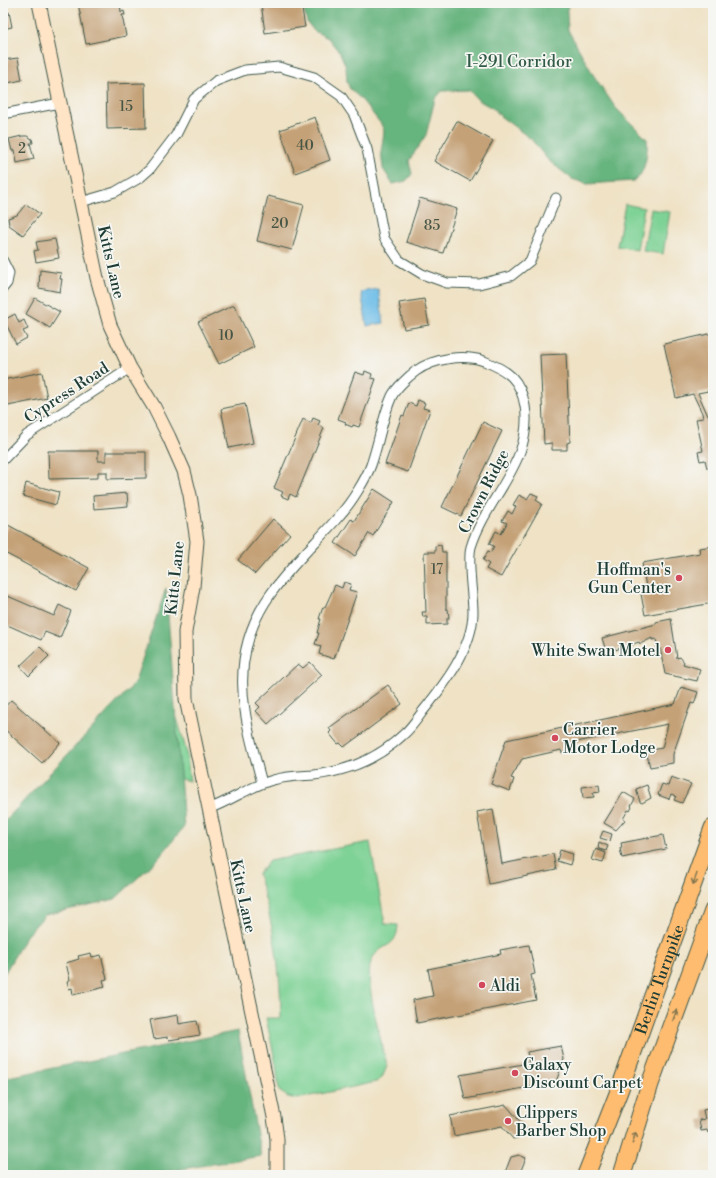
<svg xmlns="http://www.w3.org/2000/svg" width="716" height="1178" viewBox="0 0 716 1178" font-family="'Libre Bodoni',serif">
<style>
.green{fill:#7ed295;stroke:#4e8864}
.forest{fill:#66b47e;stroke:#427859}
.water{fill:#6dbde8;stroke:#467d8e}
.building{fill:#c4a177}
.lines{fill:none;stroke-linecap:round;stroke-linejoin:round}
.street-casing{stroke:#3e564a;stroke-width:11}
.secondary-casing{stroke:#3e564a;stroke-width:15}
.highway-casing{stroke:#3e564a;stroke-width:19}
.street{stroke:#fff;stroke-width:9}
.secondary{stroke:#ffe4c6;stroke-width:13}
.highway{stroke:#febc70;stroke-width:17}
.oneway{stroke:#83764f}
.poi-dot{fill:#d1495b;stroke:#f6f6f2;stroke-width:1.5}
.labels{text-anchor:middle;stroke-width:3.5;stroke-linejoin:round;paint-order:stroke}
.number-label{font-size:14px;fill:#485645}
.park-label{font-size:16px;fill:#325b47;stroke:#f6f6f2}
.street-label{font-size:16px;fill:#1f3d34;stroke:#f6f6f2}
.poi-label{font-size:16px;fill:#1f3d34;stroke:#f6f6f2;text-anchor:start}
</style>
<rect width="100%" height="100%" fill="#f6f6f2"/>
<filter id="ink" filterUnits="userSpaceOnUse"><feTurbulence type="fractalNoise" baseFrequency=".025" numOctaves="2"/><feDisplacementMap in="SourceGraphic" scale="8" xChannelSelector="R" yChannelSelector="G"/><feConvolveMatrix kernelMatrix="1 2 1 2 8 2 1 2 1" color-interpolation-filters="sRGB"/></filter>
<filter id="wash" filterUnits="userSpaceOnUse"><feTurbulence type="fractalNoise" baseFrequency=".012" numOctaves="4" result="noise"/><feDisplacementMap in="SourceGraphic" scale="16" xChannelSelector="R" yChannelSelector="G"/><feGaussianBlur stdDeviation="0.9" result="paint"/><feColorMatrix in="noise" values="0 0 0 0 0 0 0 0 0 0 0 0 0 0 0 0 0 1.4 0 .05"/><feComposite in="paint" operator="in"/></filter>
<g filter="url(#wash)">
<rect width="100%" height="100%" fill="#efe2c5"/>
<!-- green -->
<g class="green">
<polygon points="625,204 644,208 637,250 617,246"/>
<polygon points="651,209 670,212 663,254 643,251"/>
<polygon points="175,711 186,750 190,781 180,779"/>
<path d="M 370,842 L 385,924 L 398,925 C 397,951 378,942 371,962 C 364,982 382,1043 387,1066 L 382,1078 L 376,1082 L 297,1099 L 288,1097 L 279,1091 L 276,1065 L 266,1018 L 281,1018 C 281,969 273,921 258,874 L 269,861 Z"/>
</g>
<!-- forest -->
<g class="forest">
<path d="M 302,3 L 568,3 L 567,13 L 568,30 L 594,76 L 615,107 L 647,139 C 648,151 646,174 634,181 L 587,184 L 572,179 L 548,160 L 531,139 L 500,116 L 494,109 L 478,100 L 469,90 L 442,91 L 435,99 L 426,135 L 409,161 L 412,174 L 406,181 L 393,184 L 383,169 L 381,152 L 384,131 L 381,124 L 361,99 L 350,89 L 347,82 L 346,67 L 340,53 L 328,38 L 314,31 L 307,22 Z"/>
<polygon points="166,588 184,827 157,860 115,899 45,915 26,936 3,976 3,823 134,684"/>
<polygon points="238,1031 261,1156 146,1175 3,1175 3,1078"/>
</g>
<!-- water -->
<polygon class="water" points="378,289 384,323 367,326 361,292"/>
<g id="blocks">
<!-- building -->
<g class="building">
<polygon points="78,3 120,3 121,12 124,11 125,15 122,15 126,36 86,44"/>
<polygon points="261,3 301,3 305,27 265,33"/>
<polygon points="9,12 12,27 3,29 3,13"/>
<polygon points="18,58 22,80 3,84 3,60"/>
<polygon points="145,83 146,128 107,129 106,84"/>
<polygon points="315,117 330,160 295,173 280,130"/>
<polygon points="457,121 493,141 470,181 434,161"/>
<polygon points="22,136 27,136 32,139 33,143 30,143 34,159 17,163 15,150 12,151 9,139"/>
<polygon points="4,150 7,160 6,163 3,164"/>
<polygon points="268,196 304,205 292,250 257,241"/>
<polygon points="420,198 457,209 443,253 406,242"/>
<polygon points="26,204 40,214 23,235 9,225 8,218 17,215"/>
<polygon points="55,239 59,258 36,262 34,251 38,250 36,242"/>
<polygon points="40,270 61,273 60,279 62,279 60,292 39,288"/>
<polygon points="35,298 60,312 50,328 26,314"/>
<polygon points="424,299 429,325 404,329 399,303"/>
<polygon points="234,305 254,347 219,364 198,322"/>
<polygon points="15,314 19,323 24,320 28,329 23,331 27,338 16,344 4,320"/>
<polygon points="713,333 713,390 698,393 708,416 713,415 713,467 707,468 705,460 700,461 698,452 703,451 696,419 703,418 702,413 693,394 676,398 664,344"/>
<polygon points="566,354 570,442 567,443 567,450 552,450 552,443 544,444 540,355"/>
<polygon points="365,371 372,374 371,378 376,379 359,427 353,425 352,427 345,424 346,422 338,419 355,372 364,375"/>
<polygon points="42,372 47,398 3,407 3,380"/>
<polygon points="418,400 425,403 423,408 430,410 408,472 385,464 402,415 404,416 409,403 416,406"/>
<polygon points="245,404 253,443 229,448 221,409"/>
<polygon points="313,418 320,421 318,425 324,428 296,497 290,494 288,499 281,496 283,492 274,488 303,419 311,423"/>
<polygon points="483,422 502,431 461,516 442,507"/>
<polygon points="48,451 98,451 98,461 106,461 106,452 146,452 146,478 107,479 107,472 98,472 98,478 49,479"/>
<polygon points="26,483 59,492 56,505 23,496"/>
<polygon points="374,489 394,502 373,536 369,533 355,556 335,543 351,519 354,521"/>
<polygon points="127,493 128,506 94,509 93,496"/>
<polygon points="531,493 538,496 536,500 542,504 501,577 486,569 489,564 483,560 488,551 491,552 494,546 489,544 496,531 501,534 507,523 502,521 508,511 512,514 516,506 513,505 519,495 527,499"/>
<polygon points="273,519 290,534 255,574 238,560"/>
<polygon points="8,525 89,568 76,591 3,552 3,535"/>
<polygon points="441,545 442,552 446,552 446,609 448,609 449,618 447,618 447,624 427,625 427,617 423,617 422,612 426,612 424,552 435,552 435,546"/>
<polygon points="713,546 713,603 645,615 641,594 647,593 642,563 700,553 699,548"/>
<polygon points="344,582 351,584 349,590 357,592 334,659 319,654 321,646 315,644 319,633 317,633 321,619 319,619 323,607 325,607 335,585 342,588"/>
<polygon points="3,594 54,616 59,605 71,611 60,638 45,632 41,640 3,623"/>
<polygon points="671,619 677,658 680,657 684,662 683,664 700,669 697,681 665,674 660,648 658,648 656,639 652,640 652,638 640,644 639,642 633,644 633,645 628,647 627,645 616,650 615,648 611,649 612,651 606,651 602,638 656,624 656,622"/>
<polygon points="40,647 49,656 29,676 20,666"/>
<polygon points="310,662 322,675 268,724 256,711 260,707 256,703 298,664 303,668"/>
<polygon points="388,685 402,704 344,747 340,743 338,744 329,733 331,731 329,728"/>
<polygon points="681,687 698,692 694,704 691,703 673,754 673,763 650,767 646,751 662,748 668,724 571,743 572,750 562,753 561,750 522,759 511,778 514,779 510,791 491,784 506,740 675,704"/>
<polygon points="11,700 60,743 42,763 3,728 3,709"/>
<polygon points="671,777 691,784 682,803 674,800 676,796 671,794 669,799 658,795 662,784 668,786"/>
<polygon points="599,785 600,792 593,793 594,797 583,798 582,787"/>
<polygon points="647,785 651,798 642,803 640,802 636,789"/>
<polygon points="623,792 635,799 631,806 632,807 630,811 628,810 623,819 625,820 616,830 604,823"/>
<polygon points="493,809 502,864 553,854 556,870 489,884 477,812"/>
<polygon points="603,831 612,834 610,841 600,838"/>
<polygon points="663,835 666,849 622,858 620,848 622,848 621,843"/>
<polygon points="599,842 608,846 606,851 599,849 598,847"/>
<polygon points="596,849 606,853 603,863 592,860"/>
<polygon points="560,850 573,854 570,865 557,861"/>
<polygon points="529,945 535,974 531,975 536,1000 417,1023 413,1000 433,996 428,969 501,954 500,950"/>
<polygon points="91,953 92,957 101,955 107,979 103,980 105,987 73,995 72,988 69,989 67,981 70,980 66,963 79,959 78,956"/>
<polygon points="178,1015 179,1024 197,1021 200,1035 169,1040 168,1037 154,1039 150,1020"/>
<polygon points="561,1046 564,1059 556,1082 465,1099 460,1075 529,1063 527,1052"/>
<polygon points="506,1105 528,1131 521,1137 513,1139 502,1126 454,1136 450,1116"/>
<polygon points="713,1108 713,1132 708,1133 707,1130 701,1131 699,1120 705,1119 703,1110"/>
<polygon points="519,1155 526,1158 519,1175 504,1175 511,1157"/>
</g>
</g>
</g>
<g filter="url(#ink)">
<use href="#blocks" fill-opacity="0" stroke="#3e564a" stroke-width="1"/>
<g class="lines">
<!-- street casing -->
<g class="street-casing">
<g id="street">
<polyline points="3,114 60,103"/>
<polyline points="81,202 115,192 141,177 150,169 176,135 194,99 216,81 245,70 279,67 314,77 341,96 354,115 367,149 384,238 399,260 422,274 447,283 479,284 511,276 530,261 556,198"/>
<polyline points="3,261 9,273 7,283 3,288"/>
<polyline points="3,460 27,435 130,368"/>
<path d="M 208,809 C 231,801 250,786 273,780 C 286,776 300,776 314,775 C 349,771 378,759 404,734 C 411,728 417,719 423,711 C 444,685 473,648 473,612 C 473,595 467,562 471,547 C 486,498 534,461 525,406 C 520,379 509,371 484,361 C 464,354 434,358 416,371 C 409,376 396,388 392,396 C 382,418 379,443 371,465 C 366,479 351,503 340,515 C 317,542 290,566 270,595 C 226,658 244,716 262,783"/>
</g>
</g>
<!-- secondary casing -->
<g class="secondary-casing">
<polyline id="secondary" points="39,3 97,278 110,325 130,368 154,407 169,437 184,471 190,495 197,541 193,587 185,632 186,699 274,1117 277,1139 277,1175"/>
</g>
<!-- highway casing -->
<g class="highway-casing">
<g id="highway">
<path id="s1" d="M 586,1175 L 619,1091 L 713,828"/>
<polyline points="622,1175 650,1084 713,911"/>
</g>
</g>
<!-- street -->
<use href="#street" class="street"/>
<!-- secondary -->
<use href="#secondary" class="secondary"/>
<!-- highway -->
<use href="#highway" class="highway"/>
</g>
<!-- one-way arrows -->
<defs><path id="oneway-shaft" d="M-6 0H5M1.5-3L5.5 0L1.5 3" fill="none" stroke-width="1.6" stroke-linecap="round" stroke-linejoin="round"/></defs>
<g class="oneway">
<use href="#oneway-shaft" transform="translate(695 879) rotate(109)"/>
<use href="#oneway-shaft" transform="translate(675 1015) rotate(-70)"/>
<use href="#oneway-shaft" transform="translate(634 1138) rotate(-74)"/>
</g>
</g>
<!-- markers -->
<g class="poi-dot">
<circle cx="679" cy="578" r="4"/>
<circle cx="668" cy="650" r="4"/>
<circle cx="555" cy="738" r="4"/>
<circle cx="482" cy="985" r="4"/>
<circle cx="515" cy="1073" r="4"/>
<circle cx="508" cy="1121" r="4"/>
</g>
<g class="labels">
<!-- number labels -->
<g class="number-label">
<text x="126" y="111">15</text>
<text x="305" y="150">40</text>
<text x="22" y="153">2</text>
<text x="280" y="228">20</text>
<text x="432" y="230">85</text>
<text x="226" y="340">10</text>
<text x="437" y="574">17</text>
</g>
<!-- park labels -->
<g class="park-label">
<text x="519" y="67">I-291 Corridor</text>
</g>
<!-- street labels -->
<g class="street-label">
<text transform="translate(112 262) rotate(77)" y="6">Kitts Lane</text>
<text transform="translate(66 392) rotate(-33)" y="6">Cypress Road</text>
<text transform="translate(483 491) rotate(-63)" y="6">Crown Ridge</text>
<text transform="translate(174 578) rotate(-84)" y="6">Kitts Lane</text>
<text transform="translate(244 896) rotate(78)" y="6">Kitts Lane</text>
<text dy="6" stroke="none"><textPath href="#s1" startOffset="209">Berlin Turnpike</textPath></text>
</g>
<!-- poi labels -->
<g class="poi-label">
<text x="671" y="575" text-anchor="end">Hoffman's<tspan x="671" dy="18">Gun Center</tspan></text>
<text x="660" y="656" text-anchor="end">White Swan Motel</text>
<text x="563" y="735">Carrier<tspan x="563" dy="18">Motor Lodge</tspan></text>
<text x="490" y="991">Aldi</text>
<text x="523" y="1070">Galaxy<tspan x="523" dy="18">Discount Carpet</tspan></text>
<text x="516" y="1118">Clippers<tspan x="516" dy="18">Barber Shop</tspan></text>
</g>
</g>
<!-- margin -->
<rect width="716" height="1178" fill="none" stroke="#f6f6f2" stroke-width="16"/>
</svg>
